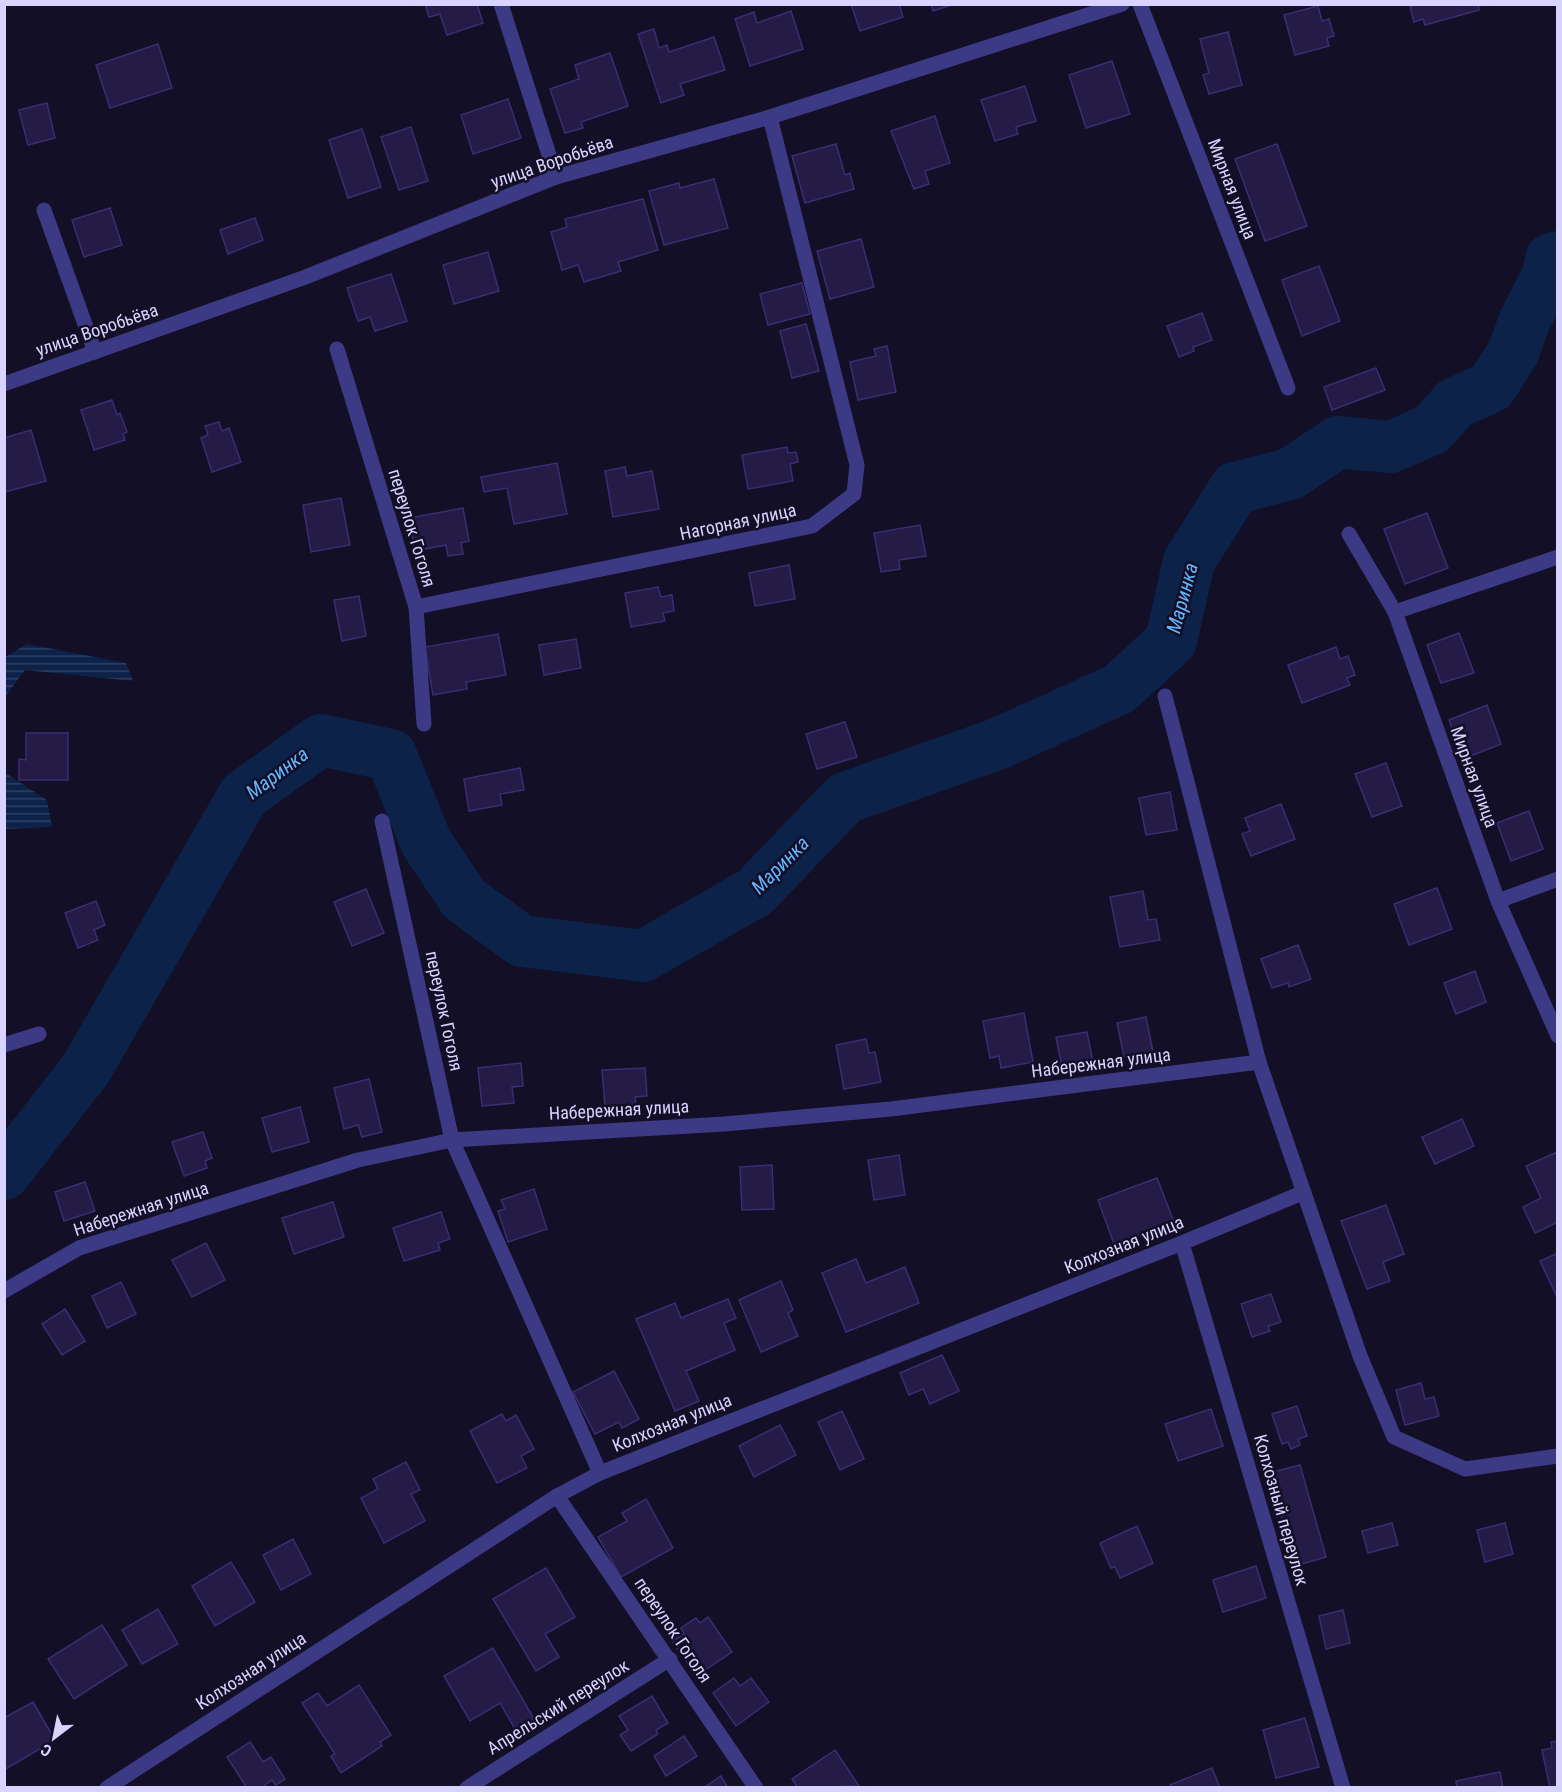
<svg xmlns="http://www.w3.org/2000/svg" width="1562" height="1792" viewBox="0 0 1562 1792" font-family="'Roboto Condensed',sans-serif">
<style>
.water{fill:url(#water-rules)}
.lines{fill:none;stroke-linecap:round;stroke-linejoin:round}
.river{stroke:#0c2248;stroke-width:52}
.building{fill:#241b47;stroke:#3b2d73;stroke-width:1.5}
.minor{stroke:#3d3a85;stroke-width:15}
.tertiary{stroke:#3d3a85;stroke-width:15}
.labels{text-anchor:middle;stroke-width:5;stroke-linejoin:round;paint-order:stroke}
.street-label{font-size:18px;fill:#d9d4ff;stroke:#130f26}
.water-label{font-size:20px;font-style:italic;fill:#62b6ff;stroke:#130f26}
</style>
<defs>
<pattern id="water-rules" width="6" height="5" patternUnits="userSpaceOnUse" patternTransform="scale(1.5)"><rect width="6" height="5" fill="#0c2248"/><path d="M0 2.5h6" fill="none" stroke="#2f4163"/></pattern>
</defs>
<rect width="100%" height="100%" fill="#130f26"/>
<!-- water -->
<g class="water">
<polygon points="27,644 126,663 133,681 25,670 5,697 5,657"/>
<polygon points="4,772 47,800 52,827 5,829"/>
</g>
<g class="lines">
<!-- river -->
<polyline class="river" points="4,1174 86,1069 244,795 321,740 391,755 426,842 464,899 522,941 643,956 755,892 845,798 997,744 1119,689 1171,641 1189,561 1235,488 1290,474 1338,442 1391,447 1432,429 1455,403 1491,387 1513,353 1524,322 1548,275 1551,259 1558,257"/>
</g>
<!-- building -->
<g class="building">
<polygon points="425,4 477,4 483,23 447,35 440,14 429,17"/>
<polygon points="851,4 899,4 903,17 860,31"/>
<polygon points="931,4 954,4 933,11"/>
<polygon points="1478,4 1479,10 1425,25 1423,19 1414,22 1410,7 1419,4"/>
<polygon points="1318,6 1322,21 1329,19 1334,36 1327,38 1329,46 1295,55 1284,15"/>
<polygon points="791,11 803,49 750,66 735,19 754,12 757,23"/>
<polygon points="654,29 659,48 667,45 669,52 714,37 725,70 680,84 684,95 661,103 638,34"/>
<polygon points="1228,32 1242,85 1209,94 1203,75 1209,73 1200,39"/>
<polygon points="158,44 172,88 110,108 96,65"/>
<polygon points="610,53 628,106 581,122 583,128 565,133 550,89 579,79 575,65"/>
<polygon points="1112,61 1130,114 1086,128 1069,75"/>
<polygon points="1025,86 1036,121 1016,127 1018,134 995,141 981,100"/>
<polygon points="508,99 521,138 473,154 461,115"/>
<polygon points="47,103 55,138 28,145 19,110"/>
<polygon points="935,116 950,163 925,171 929,184 914,189 891,131"/>
<polygon points="411,127 428,181 399,190 381,137"/>
<polygon points="362,129 381,187 348,198 329,140"/>
<polygon points="836,144 845,175 850,173 854,189 805,203 792,156"/>
<polygon points="1277,144 1307,226 1265,241 1235,159"/>
<polygon points="714,179 728,228 664,245 649,191 679,183 680,188"/>
<polygon points="643,199 658,250 618,262 621,271 584,282 578,265 562,270 551,232 567,227 565,219"/>
<polygon points="110,208 122,245 84,257 72,220"/>
<polygon points="255,218 263,240 228,254 220,230"/>
<polygon points="861,239 874,287 830,299 817,251"/>
<polygon points="488,252 499,291 454,304 443,265"/>
<polygon points="1319,266 1340,321 1302,336 1282,280"/>
<polygon points="391,274 407,321 375,331 370,317 358,321 347,288"/>
<polygon points="802,283 810,314 768,325 760,294"/>
<polygon points="1202,313 1212,340 1193,347 1194,351 1179,357 1167,326"/>
<polygon points="806,324 819,371 792,378 780,331"/>
<polygon points="887,346 896,392 858,400 850,362 876,356 874,349"/>
<polygon points="1376,368 1385,390 1332,410 1324,387"/>
<polygon points="112,400 117,415 120,413 127,432 123,434 125,440 94,450 81,410"/>
<polygon points="219,422 222,431 229,428 241,462 212,472 201,438 208,435 205,426"/>
<polygon points="31,430 46,481 5,492 4,438"/>
<polygon points="787,447 788,453 796,452 798,462 790,464 793,481 748,489 742,455"/>
<polygon points="557,463 567,514 514,524 507,488 484,492 481,477"/>
<polygon points="625,467 627,476 652,471 659,509 613,517 605,471"/>
<polygon points="341,498 350,545 311,552 303,505"/>
<polygon points="463,508 469,541 461,543 463,554 448,556 446,545 415,551 409,518"/>
<polygon points="1427,513 1448,568 1405,584 1384,529"/>
<polygon points="920,525 926,556 899,560 900,569 881,572 874,533"/>
<polygon points="789,565 795,599 755,606 749,573"/>
<polygon points="658,587 661,597 672,595 674,611 663,613 665,621 631,627 625,593"/>
<polygon points="359,596 366,636 342,641 334,600"/>
<polygon points="1459,633 1474,673 1441,683 1427,645"/>
<polygon points="498,634 506,675 466,682 467,689 433,695 425,647"/>
<polygon points="576,639 581,668 544,675 539,645"/>
<polygon points="1336,647 1340,659 1348,656 1355,675 1347,678 1350,685 1302,703 1288,665"/>
<polygon points="1487,705 1501,744 1463,759 1449,720"/>
<polygon points="845,722 857,757 817,769 806,734"/>
<polygon points="26,733 68,733 68,780 19,780 19,759 26,760"/>
<polygon points="1386,763 1402,806 1372,817 1355,774"/>
<polygon points="520,768 524,790 500,794 502,805 469,811 464,779"/>
<polygon points="1170,792 1177,830 1146,835 1139,798"/>
<polygon points="1281,804 1295,839 1251,856 1242,834 1250,831 1245,818"/>
<polygon points="1529,811 1543,849 1511,861 1497,823"/>
<polygon points="1437,888 1452,929 1409,945 1394,904"/>
<polygon points="366,889 384,933 352,946 334,902"/>
<polygon points="1143,891 1148,920 1156,919 1160,940 1120,947 1110,897"/>
<polygon points="96,901 105,925 94,930 98,940 78,948 65,913"/>
<polygon points="1298,945 1311,979 1289,987 1288,983 1272,988 1261,959"/>
<polygon points="1475,971 1486,1002 1456,1014 1444,983"/>
<polygon points="1024,1013 1033,1062 1001,1068 999,1056 990,1058 983,1021"/>
<polygon points="1146,1017 1153,1052 1124,1057 1117,1023"/>
<polygon points="1087,1032 1093,1062 1062,1068 1056,1037"/>
<polygon points="866,1039 869,1053 875,1052 881,1082 844,1089 836,1045"/>
<polygon points="521,1063 523,1086 512,1087 514,1103 482,1106 478,1068"/>
<polygon points="645,1068 647,1096 635,1097 636,1105 605,1107 602,1070"/>
<polygon points="369,1079 382,1132 362,1137 358,1125 344,1129 334,1088"/>
<polygon points="300,1107 309,1142 272,1152 262,1118"/>
<polygon points="1462,1119 1474,1146 1435,1164 1422,1137"/>
<polygon points="203,1132 212,1158 205,1161 207,1168 184,1176 172,1142"/>
<polygon points="1557,1152 1558,1222 1535,1233 1523,1207 1541,1198 1526,1166"/>
<polygon points="899,1155 905,1195 874,1200 868,1160"/>
<polygon points="772,1165 774,1209 742,1210 740,1167"/>
<polygon points="1157,1178 1174,1222 1114,1244 1098,1200"/>
<polygon points="85,1182 95,1211 64,1221 55,1192"/>
<polygon points="534,1189 547,1229 508,1242 498,1211 505,1209 501,1200"/>
<polygon points="333,1202 344,1237 294,1254 282,1218"/>
<polygon points="1386,1205 1404,1254 1383,1262 1390,1281 1367,1289 1341,1221"/>
<polygon points="441,1212 450,1239 438,1243 440,1250 404,1261 393,1228"/>
<polygon points="206,1243 225,1280 192,1297 172,1260"/>
<polygon points="1558,1253 1558,1299 1540,1261"/>
<polygon points="856,1259 866,1283 905,1267 919,1303 846,1332 822,1273"/>
<polygon points="781,1281 793,1310 788,1313 798,1336 761,1352 739,1300"/>
<polygon points="121,1282 136,1314 107,1328 92,1296"/>
<polygon points="1271,1294 1281,1322 1268,1326 1270,1331 1252,1337 1241,1304"/>
<polygon points="728,1299 736,1318 724,1323 735,1350 686,1371 699,1401 675,1411 636,1319 675,1303 681,1318"/>
<polygon points="65,1309 85,1341 62,1355 42,1324"/>
<polygon points="942,1355 959,1391 930,1404 923,1389 909,1395 900,1373"/>
<polygon points="614,1371 639,1419 622,1428 619,1422 595,1434 573,1392"/>
<polygon points="1421,1383 1425,1399 1434,1397 1439,1416 1405,1425 1396,1390"/>
<polygon points="1297,1406 1307,1436 1298,1439 1300,1445 1291,1449 1288,1442 1282,1444 1272,1414"/>
<polygon points="1211,1409 1223,1446 1178,1461 1165,1424"/>
<polygon points="842,1411 864,1459 840,1470 818,1422"/>
<polygon points="502,1414 506,1421 516,1415 534,1449 521,1456 527,1468 497,1483 470,1431"/>
<polygon points="780,1425 796,1455 754,1477 739,1446"/>
<polygon points="406,1462 420,1490 411,1494 425,1521 384,1543 361,1498 378,1489 373,1479"/>
<polygon points="1300,1465 1326,1557 1295,1566 1269,1473"/>
<polygon points="646,1499 673,1548 621,1577 598,1537 627,1521 622,1513"/>
<polygon points="1392,1523 1398,1545 1368,1553 1362,1531"/>
<polygon points="1505,1523 1513,1554 1485,1562 1477,1530"/>
<polygon points="1137,1526 1153,1563 1120,1578 1115,1567 1111,1568 1100,1543"/>
<polygon points="293,1539 311,1574 281,1590 263,1555"/>
<polygon points="231,1562 255,1602 215,1626 192,1586"/>
<polygon points="1256,1566 1266,1598 1223,1612 1213,1580"/>
<polygon points="546,1568 575,1617 545,1634 559,1657 536,1671 493,1599"/>
<polygon points="158,1609 178,1644 142,1664 122,1630"/>
<polygon points="1343,1610 1350,1643 1326,1649 1319,1616"/>
<polygon points="708,1617 732,1652 696,1676 672,1641 684,1634 681,1628 696,1618 700,1623"/>
<polygon points="102,1625 127,1665 74,1699 48,1659"/>
<polygon points="493,1648 534,1719 515,1729 500,1703 470,1721 444,1676"/>
<polygon points="734,1678 740,1686 751,1678 769,1702 736,1726 713,1693"/>
<polygon points="359,1685 391,1735 380,1742 382,1746 341,1773 331,1756 335,1754 302,1703 318,1693 327,1706"/>
<polygon points="652,1696 668,1723 656,1730 658,1734 631,1751 620,1735 628,1730 619,1716"/>
<polygon points="33,1702 55,1740 4,1770 4,1718"/>
<polygon points="1305,1718 1319,1767 1276,1778 1263,1730"/>
<polygon points="684,1736 697,1756 666,1776 654,1756"/>
<polygon points="1558,1741 1558,1788 1550,1788 1542,1750 1552,1748 1551,1742"/>
<polygon points="250,1742 263,1762 271,1757 285,1779 276,1785 272,1780 261,1788 247,1788 227,1757"/>
<polygon points="835,1750 859,1786 798,1788 792,1779"/>
<polygon points="1212,1768 1220,1788 1171,1788 1170,1785"/>
<polygon points="1500,1772 1503,1788 1457,1788 1456,1781"/>
<polygon points="721,1776 728,1788 703,1788"/>
</g>
<g class="lines">
<!-- minor -->
<g class="minor">
<polyline points="501,4 556,177"/>
<polyline points="1140,4 1288,388"/>
<polyline points="44,210 95,352"/>
<polyline points="337,349 416,607 424,724"/>
<polyline points="4,384 303,278 556,177 770,117 1122,4"/>
<polyline points="1349,534 1395,612 1498,901 1558,1036"/>
<polyline points="416,607 812,526 854,494 857,465 770,117"/>
<polyline points="1395,612 1558,557"/>
<polyline points="1165,696 1259,1062 1360,1356 1394,1437 1465,1469 1558,1456"/>
<polyline points="382,821 452,1140 600,1473"/>
<polyline points="1498,901 1558,879"/>
<polyline points="4,1045 39,1034"/>
<polyline points="1182,1243 1343,1788"/>
<polyline points="4,1291 79,1248 358,1160 452,1140 724,1124 891,1109 1259,1062"/>
<polyline points="557,1496 756,1788"/>
<polyline points="467,1788 670,1659"/>
</g>
<!-- tertiary -->
<polyline class="tertiary" points="107,1788 557,1496 600,1473 1182,1243 1302,1193"/>
</g>
<g class="labels">
<!-- street labels -->
<g class="street-label">
<text transform="translate(552 162) rotate(-19)" y="6">улица Воробьёва</text>
<text transform="translate(1232 189) rotate(69)" y="6">Мирная улица</text>
<text transform="translate(97 330) rotate(-19)" y="6">улица Воробьёва</text>
<text transform="translate(738 522) rotate(-12)" y="6">Нагорная улица</text>
<text transform="translate(412 528) rotate(73)" y="6">переулок Гоголя</text>
<text transform="translate(1474 777) rotate(70)" y="6">Мирная улица</text>
<text transform="translate(444 1011) rotate(78)" y="6">переулок Гоголя</text>
<text transform="translate(1101 1063) rotate(-7)" y="6">Набережная улица</text>
<text transform="translate(619 1110) rotate(-3)" y="6">Набережная улица</text>
<text transform="translate(141 1209) rotate(-18)" y="6">Набережная улица</text>
<text transform="translate(1124 1245) rotate(-22)" y="6">Колхозная улица</text>
<text transform="translate(672 1423) rotate(-22)" y="6">Колхозная улица</text>
<text transform="translate(1281 1510) rotate(74)" y="6">Колхозный переулок</text>
<text transform="translate(673 1630) rotate(56)" y="6">переулок Гоголя</text>
<text transform="translate(251 1671) rotate(-33)" y="6">Колхозная улица</text>
<text transform="translate(558 1707) rotate(-32)" y="6">Апрельский переулок</text>
</g>
<!-- water labels -->
<g class="water-label">
<text transform="translate(1182 598) rotate(-75)" y="7">Маринка</text>
<text transform="translate(277 773) rotate(-37)" y="7">Маринка</text>
<text transform="translate(780 865) rotate(-45)" y="7">Маринка</text>
</g>
</g>
<!-- border -->
<rect width="1562" height="1792" fill="none" stroke="#d9d4ff" stroke-width="12"/>
<!-- north arrow -->
<g transform="translate(54 1738) rotate(212)" stroke="#130f26" stroke-width="4.5" paint-order="stroke">
<path d="M0-4.5L10 22L0 15L-10 22Z" fill="#d9d4ff"/>
<text y="-9" font-size="16" font-weight="bold" text-anchor="middle" fill="#d9d4ff">С</text>
</g>
</svg>
